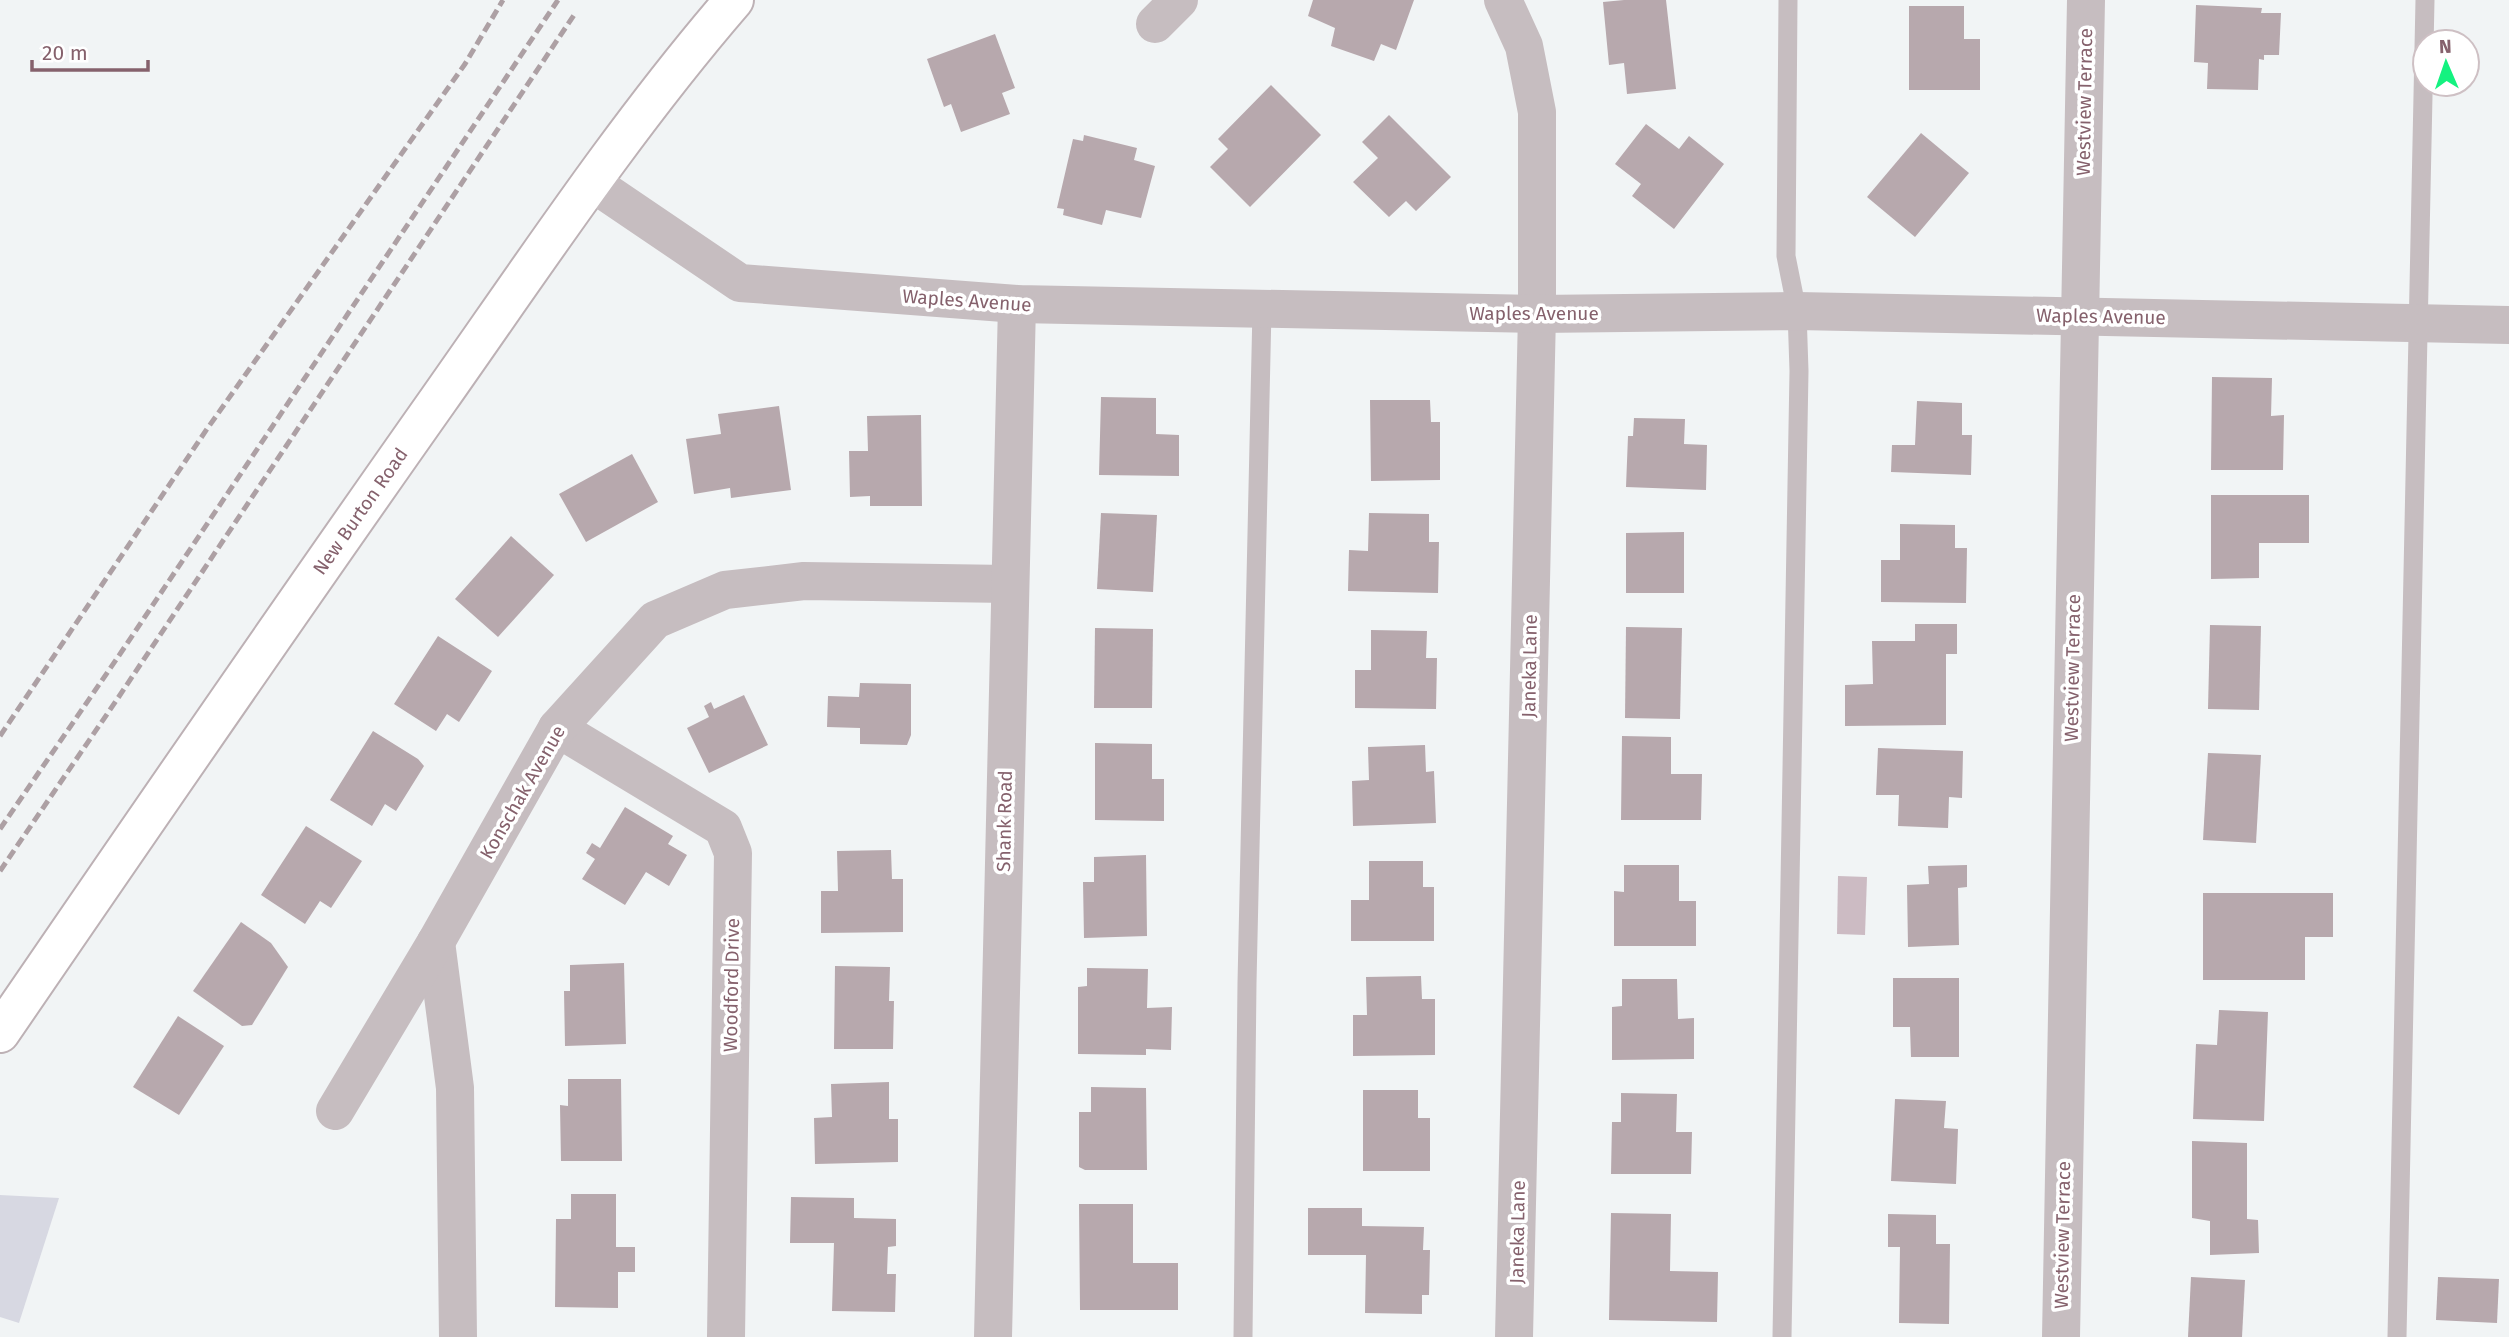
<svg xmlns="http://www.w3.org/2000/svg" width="2509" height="1337" viewBox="0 0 2509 1337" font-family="'Fira Sans',sans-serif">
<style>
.green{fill:#d7d8e2}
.water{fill:#ccbbc3}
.building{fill:#b7a8ad}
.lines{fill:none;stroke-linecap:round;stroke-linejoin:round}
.secondary-casing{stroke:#bdb1b5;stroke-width:42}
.lane{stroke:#c6bdc0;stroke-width:19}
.street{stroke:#c6bdc0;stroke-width:38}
.secondary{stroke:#fff;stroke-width:38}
.rail{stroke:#ada0a4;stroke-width:5;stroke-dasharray:10 5;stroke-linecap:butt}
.labels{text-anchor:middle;stroke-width:7;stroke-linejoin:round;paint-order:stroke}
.street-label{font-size:19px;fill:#85616c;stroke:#fff}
</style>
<rect width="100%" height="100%" fill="#f1f4f5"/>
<!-- green -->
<polygon class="green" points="0,1195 59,1198 19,1323 0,1317"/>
<!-- water -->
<polygon class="water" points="1838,876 1867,877 1865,935 1837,934"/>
<!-- building -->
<g class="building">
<polygon points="1313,0 1414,0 1396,50 1381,44 1374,61 1331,46 1335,28 1308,16"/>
<polygon points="1624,0 1666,0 1676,89 1627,94 1624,63 1609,65 1603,2"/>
<polygon points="2196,5 2262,8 2261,13 2281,13 2279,55 2264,55 2264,60 2259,59 2258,90 2207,89 2208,63 2194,62"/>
<polygon points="1909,6 1964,6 1964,39 1980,39 1980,90 1909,90"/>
<polygon points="995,34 1015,88 1002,93 1010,114 961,132 951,104 944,107 927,59"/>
<polygon points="1271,85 1321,135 1250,207 1210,167 1228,149 1218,139"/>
<polygon points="1389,115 1451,177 1416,211 1406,201 1389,217 1353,182 1378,158 1362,142"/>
<polygon points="1646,124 1679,149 1689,136 1724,164 1674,229 1632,196 1641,184 1615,164"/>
<polygon points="1921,133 1969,173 1915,237 1867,197"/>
<polygon points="1084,135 1137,148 1134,160 1155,166 1141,218 1106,210 1102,225 1063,215 1064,209 1057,208 1073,139 1083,141"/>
<polygon points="2212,377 2272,378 2271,416 2284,415 2283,470 2211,470"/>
<polygon points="1101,397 1156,398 1156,434 1179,435 1179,476 1099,475"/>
<polygon points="1370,400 1430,400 1431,422 1440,422 1440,480 1371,481"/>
<polygon points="1917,401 1962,403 1962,435 1972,435 1971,475 1891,472 1892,445 1915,445"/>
<polygon points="779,406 791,490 731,498 730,488 694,494 686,439 721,434 718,414"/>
<polygon points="921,415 922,506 870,506 870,496 850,497 849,451 868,451 867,416"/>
<polygon points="1634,418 1685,419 1684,444 1707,445 1706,490 1626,487 1628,436 1633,436"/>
<polygon points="632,454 658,502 586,542 559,494"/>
<polygon points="2211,495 2309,495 2309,543 2259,543 2259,578 2211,579"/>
<polygon points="1101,513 1157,515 1153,592 1097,589"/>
<polygon points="1369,513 1429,514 1429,542 1439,542 1438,593 1348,591 1349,550 1368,551"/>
<polygon points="1900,524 1955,525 1955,548 1967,548 1966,603 1881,602 1881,560 1900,560"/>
<polygon points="1684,532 1684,593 1626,593 1626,533"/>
<polygon points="511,536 554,575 498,637 455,599"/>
<polygon points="1915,624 1957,624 1957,654 1946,654 1946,725 1845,726 1845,685 1873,684 1872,641 1915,641"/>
<polygon points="2210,625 2261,626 2259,710 2208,709"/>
<polygon points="1626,627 1682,628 1680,719 1625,718"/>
<polygon points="1095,628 1153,629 1152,708 1094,708"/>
<polygon points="1371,630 1427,631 1426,658 1437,658 1436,709 1355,708 1355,670 1371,670"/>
<polygon points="438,636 492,671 459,722 447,714 436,731 394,704"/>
<polygon points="860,683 911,684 911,735 907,745 860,744 860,728 827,727 828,696 859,697"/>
<polygon points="744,695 768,745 709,773 687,728 709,717 704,706 711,702 714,709"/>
<polygon points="373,731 418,759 424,766 396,811 385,804 372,826 330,800"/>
<polygon points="1622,736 1671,737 1671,774 1702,774 1701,820 1621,820"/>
<polygon points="1095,743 1152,744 1152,779 1164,779 1164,821 1095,820"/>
<polygon points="1425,745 1426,772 1434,771 1436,823 1353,826 1352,781 1369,780 1368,747"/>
<polygon points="1878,748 1963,751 1962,798 1949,797 1948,828 1898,826 1899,795 1876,795"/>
<polygon points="2208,753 2261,755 2256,843 2203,840"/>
<polygon points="625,807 673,836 668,844 687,855 669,886 646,872 625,905 582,879 595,859 586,853 592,843 600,848"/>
<polygon points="306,826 362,861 331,908 320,901 305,924 261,895"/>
<polygon points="891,850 892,879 903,879 903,932 821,933 821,891 838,891 837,851"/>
<polygon points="1146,855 1147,936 1084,938 1083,882 1094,882 1094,857"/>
<polygon points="1369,861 1423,861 1423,887 1434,887 1434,941 1351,941 1351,900 1369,900"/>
<polygon points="1624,865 1679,865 1679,901 1696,901 1696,946 1614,946 1614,891 1624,892"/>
<polygon points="1967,865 1967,887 1958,888 1959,945 1908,947 1907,885 1929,884 1928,866"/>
<polygon points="2203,893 2333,893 2333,937 2305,937 2305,980 2203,980"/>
<polygon points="241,922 271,943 288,967 252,1025 242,1026 193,991"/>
<polygon points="624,963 626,1044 565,1046 564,991 570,991 570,965"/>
<polygon points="835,966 890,967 889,1001 894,1001 893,1049 834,1049"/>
<polygon points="1087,968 1148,969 1147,1008 1172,1007 1171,1050 1146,1049 1146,1055 1078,1054 1078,987 1087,986"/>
<polygon points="1421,976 1422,999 1435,999 1435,1055 1353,1056 1353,1015 1367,1015 1366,977"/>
<polygon points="1893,978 1959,978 1959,1057 1911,1057 1910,1027 1893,1027"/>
<polygon points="1622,979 1677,979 1678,1019 1694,1018 1694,1059 1612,1060 1612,1007 1622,1006"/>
<polygon points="2219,1010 2268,1012 2264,1121 2193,1119 2196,1044 2217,1045"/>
<polygon points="178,1016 224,1046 179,1115 133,1087"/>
<polygon points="568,1079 621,1079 622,1161 561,1161 560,1105 568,1106"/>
<polygon points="889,1082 889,1119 898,1119 898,1162 815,1164 814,1118 832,1117 831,1084"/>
<polygon points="1091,1087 1146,1088 1147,1170 1085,1170 1079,1167 1079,1112 1091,1112"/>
<polygon points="1363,1090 1418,1090 1418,1118 1430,1118 1430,1171 1363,1171"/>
<polygon points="1621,1093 1677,1094 1676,1132 1692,1132 1691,1174 1611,1174 1612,1122 1621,1122"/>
<polygon points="1895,1099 1946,1101 1944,1128 1958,1129 1956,1184 1891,1181"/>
<polygon points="2192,1141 2247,1143 2247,1219 2258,1220 2259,1253 2210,1255 2210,1221 2192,1218"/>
<polygon points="571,1194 616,1194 616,1247 635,1247 635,1272 618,1272 618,1308 555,1307 556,1219 571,1219"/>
<polygon points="791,1197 854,1198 854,1218 896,1219 896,1246 888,1247 887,1274 896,1274 895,1312 832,1311 834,1243 790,1243"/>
<polygon points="1079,1204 1133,1204 1133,1263 1178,1263 1178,1310 1080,1310"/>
<polygon points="1308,1208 1362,1208 1362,1226 1424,1227 1423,1250 1430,1250 1429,1295 1422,1295 1422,1314 1365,1313 1366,1255 1308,1255"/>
<polygon points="1611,1213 1671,1214 1670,1271 1718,1272 1717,1322 1609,1320"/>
<polygon points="1888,1214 1936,1215 1936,1244 1950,1244 1949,1324 1899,1323 1900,1247 1888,1247"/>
<polygon points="2191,1277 2245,1280 2242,1337 2188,1337"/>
<polygon points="2438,1277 2499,1279 2497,1323 2436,1320"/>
</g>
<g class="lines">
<!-- secondary casing -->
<g class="secondary-casing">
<path id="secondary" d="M 0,1033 C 145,821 291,609 439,399 C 534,264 626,125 734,0"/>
</g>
<!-- lane -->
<g class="lane">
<polyline points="1243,1337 1247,983 1262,309"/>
<polyline points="1782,1337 1799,371 1797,311 1786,256 1788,0"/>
<polyline points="2397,1337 2425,0"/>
</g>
<!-- street -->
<g class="street">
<polyline points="1503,0 1524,46 1537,112 1537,314 1514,1337"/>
<polyline points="1155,24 1179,0"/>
<polyline points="591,182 740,283 1017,304 1537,314 1797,311 2509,325"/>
<polyline points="557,728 723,828 733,853 726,1337"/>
<polyline points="436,942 455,1088 458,1337"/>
<polyline points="335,1111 436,942 557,728 655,620 725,590 804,581 1009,584"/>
<polyline points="993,1337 1017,304"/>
<polyline points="2061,1337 2086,0"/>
</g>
<!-- secondary -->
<use href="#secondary" class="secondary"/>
<!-- rail -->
<g class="rail">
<polyline points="0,736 207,429 465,64 503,0"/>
<polyline points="0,829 118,657 558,0"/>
<polyline points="0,871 118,698 576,12"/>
</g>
</g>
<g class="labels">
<!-- street labels -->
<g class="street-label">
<text transform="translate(2084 102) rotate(-89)" y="7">Westview Terrace</text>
<text transform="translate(967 300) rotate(4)" y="7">Waples Avenue</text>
<text x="1534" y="320">Waples Avenue</text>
<text transform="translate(2101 316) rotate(1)" y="7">Waples Avenue</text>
<text transform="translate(360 511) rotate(-55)" y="7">New Burton Road</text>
<text transform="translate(1529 666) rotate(-89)" y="7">Janeka Lane</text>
<text transform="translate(2072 668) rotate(-89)" y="7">Westview Terrace</text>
<text transform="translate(522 792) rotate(-60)" y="7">Konschak Avenue</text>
<text transform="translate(1004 821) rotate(-89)" y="7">Shank Road</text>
<text transform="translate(731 985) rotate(-89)" y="7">Woodford Drive</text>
<text transform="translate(1517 1232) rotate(-89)" y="7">Janeka Lane</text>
<text transform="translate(2062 1235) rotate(-89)" y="7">Westview Terrace</text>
</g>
</g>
<!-- north arrow -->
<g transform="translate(2446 63) rotate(358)"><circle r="33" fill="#ffffff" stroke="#cec0c4" stroke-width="2"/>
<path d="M0-5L12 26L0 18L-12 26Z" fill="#14f280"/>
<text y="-10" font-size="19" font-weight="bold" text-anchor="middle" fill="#85616c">N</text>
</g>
<!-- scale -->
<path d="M32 60v10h116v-10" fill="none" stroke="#85616c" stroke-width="3.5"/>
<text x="42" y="60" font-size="21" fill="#85616c" stroke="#ffffff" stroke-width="5" paint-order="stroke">20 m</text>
</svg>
